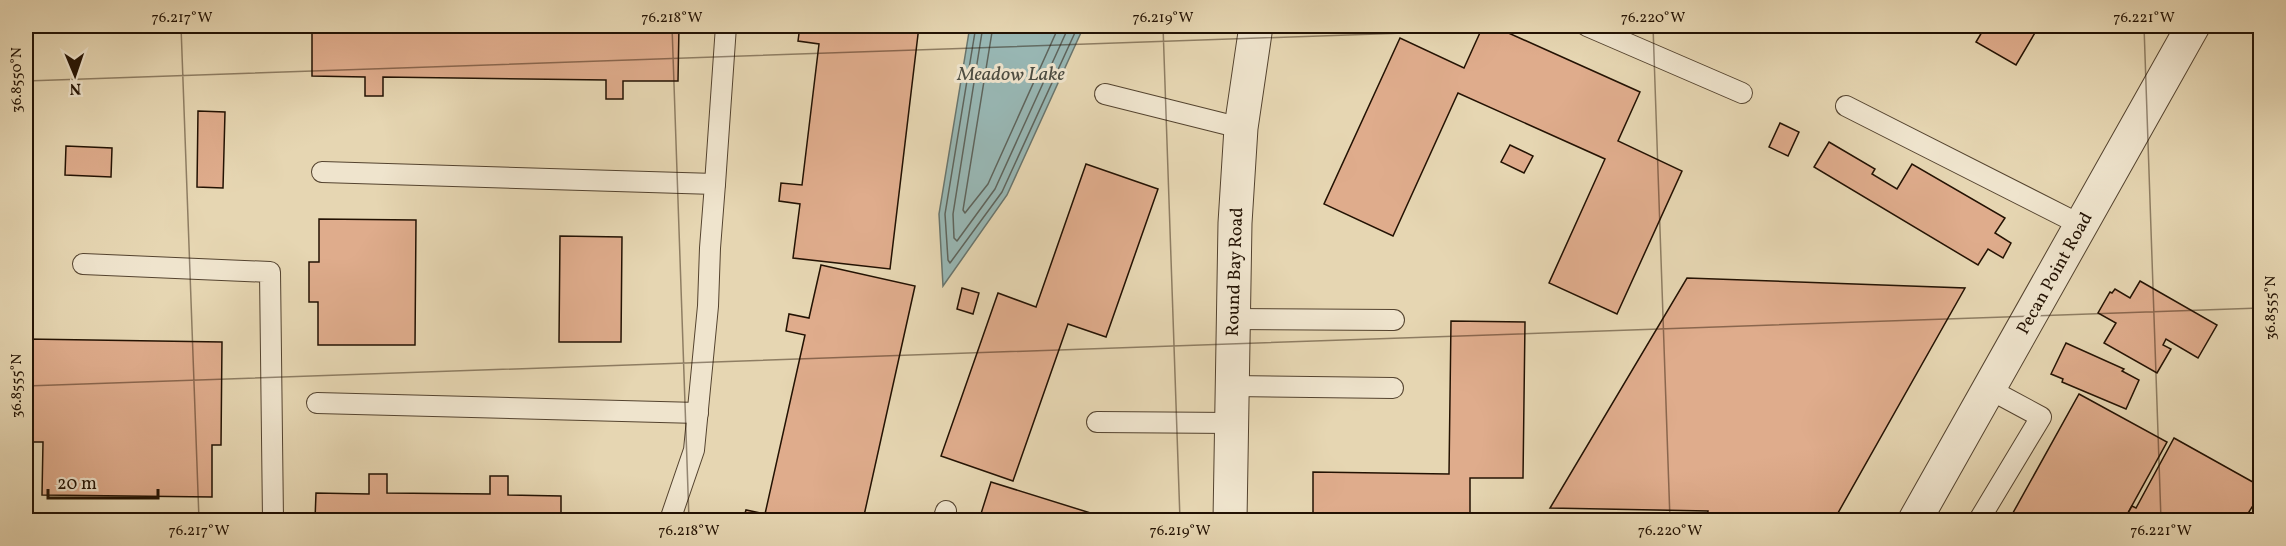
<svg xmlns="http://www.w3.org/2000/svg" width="2286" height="546" viewBox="0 0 2286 546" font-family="Vollkorn,serif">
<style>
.water{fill:#98b7b4;stroke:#69756d;stroke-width:1.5}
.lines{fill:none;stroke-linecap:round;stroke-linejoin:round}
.shore{stroke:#5e645c;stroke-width:1.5}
.building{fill:#dfac8c;stroke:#231203;stroke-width:1.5}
.service-casing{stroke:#54432f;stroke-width:22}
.minor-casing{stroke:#54432f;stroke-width:35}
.service{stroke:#efe4cd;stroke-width:20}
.minor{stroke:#efe4cd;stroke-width:33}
.ticks{fill:none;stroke:#231203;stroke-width:1.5;stroke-opacity:0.45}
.labels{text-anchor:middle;stroke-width:6;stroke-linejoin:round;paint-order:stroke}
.street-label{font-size:18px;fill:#231203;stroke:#efe4cd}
.water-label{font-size:20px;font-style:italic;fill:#4c4c41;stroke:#efe4cd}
.neatline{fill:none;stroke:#231203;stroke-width:2}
.ticks-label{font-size:15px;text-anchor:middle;fill:#231203}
</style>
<rect width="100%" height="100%" fill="#e6d6b2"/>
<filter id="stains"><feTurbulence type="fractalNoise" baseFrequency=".00333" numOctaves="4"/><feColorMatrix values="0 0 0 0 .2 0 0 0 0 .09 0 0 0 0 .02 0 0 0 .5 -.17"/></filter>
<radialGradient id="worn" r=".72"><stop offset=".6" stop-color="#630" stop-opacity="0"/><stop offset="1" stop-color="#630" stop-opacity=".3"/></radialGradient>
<!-- water -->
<polygon class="water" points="970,26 1084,26 1007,195 943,286 939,214"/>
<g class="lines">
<!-- shore -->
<g class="shore">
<polyline points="976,26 945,214 948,260 950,263 1002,192 1078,26"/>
<polyline points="983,26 953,214 954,238 957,241 995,189 1069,26"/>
<polyline points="993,26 963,210 965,213 988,184 1059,26"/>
</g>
</g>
<!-- building -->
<g class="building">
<polygon points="312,26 679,26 678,81 623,81 623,99 606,99 606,80 383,77 383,96 365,96 365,77 312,76"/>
<polygon points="800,26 919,26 890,269 793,258 800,204 779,201 781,183 802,185 819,44 798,41"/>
<polygon points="1483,26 1493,26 1640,92 1618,141 1682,171 1617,314 1549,283 1605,159 1458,93 1393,236 1324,204 1400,38 1464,68"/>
<polygon points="1976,26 2039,26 2016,65 1976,42 1982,32 1975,28"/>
<polygon points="198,111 225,112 223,188 197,187"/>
<polygon points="1780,123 1799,132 1788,156 1769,147"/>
<polygon points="1829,142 1875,169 1872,174 1897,189 1912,164 2005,218 1995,233 2011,243 2003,258 1988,249 1978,265 1814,167"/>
<polygon points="1510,145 1533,156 1524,173 1501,162"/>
<polygon points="66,146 112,148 111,177 65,175"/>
<polygon points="1086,164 1158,189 1106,337 1068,324 1013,481 941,456 998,293 1036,307"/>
<polygon points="319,219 416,220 415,345 318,345 318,302 309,302 309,262 319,262"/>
<polygon points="560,236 622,237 621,342 559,342"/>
<polygon points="821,265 915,286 863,520 743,520 746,510 765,514 805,335 786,331 789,314 809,318"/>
<polygon points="1687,278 1965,288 1834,520 1710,520 1707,519 1708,511 1550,508"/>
<polygon points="2140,281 2217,325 2198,358 2166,339 2163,345 2171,349 2157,373 2104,343 2116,323 2098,313 2110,292 2112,293 2115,289 2130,298"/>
<polygon points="962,288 979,293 973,314 957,309"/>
<polygon points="1451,321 1525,322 1523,478 1470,478 1470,520 1313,520 1313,472 1449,474"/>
<polygon points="26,339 222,342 221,445 212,445 212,497 42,495 43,442 26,442"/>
<polygon points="2066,343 2124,369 2122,371 2139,380 2126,409 2062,382 2063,379 2051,374"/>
<polygon points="2079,394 2167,442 2124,520 2009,520"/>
<polygon points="2174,438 2260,486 2260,520 2253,520 2258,511 2252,507 2244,520 2138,520 2127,515 2132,506 2136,508"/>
<polygon points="369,474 387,474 387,493 490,494 490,476 508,476 508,495 561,496 561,520 315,520 316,493 369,494"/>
<polygon points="991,482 1113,520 979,520"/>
</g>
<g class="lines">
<!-- service casing -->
<g class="service-casing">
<g id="service">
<polyline points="1587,26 1742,93"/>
<polyline points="1105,94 1241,128"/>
<polyline points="1846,106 2081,225"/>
<polyline points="322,172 715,184 710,248 708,306 694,450 670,520"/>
<polyline points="715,184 726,26"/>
<polyline points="83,264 270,272 273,520"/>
<polyline points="1232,319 1394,320"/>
<polyline points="1232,386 1393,388"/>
<polyline points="317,403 698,413"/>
<polyline points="1097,422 1232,423"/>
<polyline points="943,520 946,511"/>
<polyline points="1979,520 2041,417 1989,389"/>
</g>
</g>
<!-- minor casing -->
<g class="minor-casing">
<g id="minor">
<polyline points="1230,520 1235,223 1241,128 1256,26"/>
<polyline points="1915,520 2193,26"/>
</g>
</g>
<!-- service -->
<use href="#service" class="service"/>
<!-- minor -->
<use href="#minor" class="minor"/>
</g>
<!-- ticks -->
<path class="ticks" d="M 181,26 L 199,520M 672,26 L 689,520M 1163,26 L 1180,520M 1653,26 L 1670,520M 2144,26 L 2161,520M 26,81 L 1605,26M 26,386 L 2260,308"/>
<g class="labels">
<!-- street labels -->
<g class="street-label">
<text transform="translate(1234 272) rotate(-88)" y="6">Round Bay Road</text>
<text transform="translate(2054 273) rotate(-61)" y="6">Pecan Point Road</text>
</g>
<!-- water labels -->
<g class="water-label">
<text x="1011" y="80">Meadow Lake</text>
</g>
</g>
<!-- margin -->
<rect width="2286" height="546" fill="none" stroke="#e6d6b2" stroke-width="66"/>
<!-- north arrow -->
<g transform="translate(75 75) rotate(178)" stroke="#efe4cd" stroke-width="4.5" paint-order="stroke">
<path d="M0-4.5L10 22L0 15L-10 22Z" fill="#231203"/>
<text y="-9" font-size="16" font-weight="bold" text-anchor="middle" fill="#231203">N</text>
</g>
<!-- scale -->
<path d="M48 489v9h110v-9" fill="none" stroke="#231203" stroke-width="3"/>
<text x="57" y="489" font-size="18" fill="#231203" stroke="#efe4cd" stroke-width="4.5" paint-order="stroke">20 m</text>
<rect x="33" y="33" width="2220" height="480" class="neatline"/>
<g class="ticks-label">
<text x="182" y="22">76.217°W</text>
<text x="672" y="22">76.218°W</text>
<text x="1163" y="22">76.219°W</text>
<text x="1653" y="22">76.220°W</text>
<text x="2144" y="22">76.221°W</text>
<text transform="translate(16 80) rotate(-90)" y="5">36.8550°N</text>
<text transform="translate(2270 308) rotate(-90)" y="5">36.8555°N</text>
<text transform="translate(16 386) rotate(-90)" y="5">36.8555°N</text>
<text x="199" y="535">76.217°W</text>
<text x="689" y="535">76.218°W</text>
<text x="1180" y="535">76.219°W</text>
<text x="1670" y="535">76.220°W</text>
<text x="2161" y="535">76.221°W</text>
</g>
<rect width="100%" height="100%" filter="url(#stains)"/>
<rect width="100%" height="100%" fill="url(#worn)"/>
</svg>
